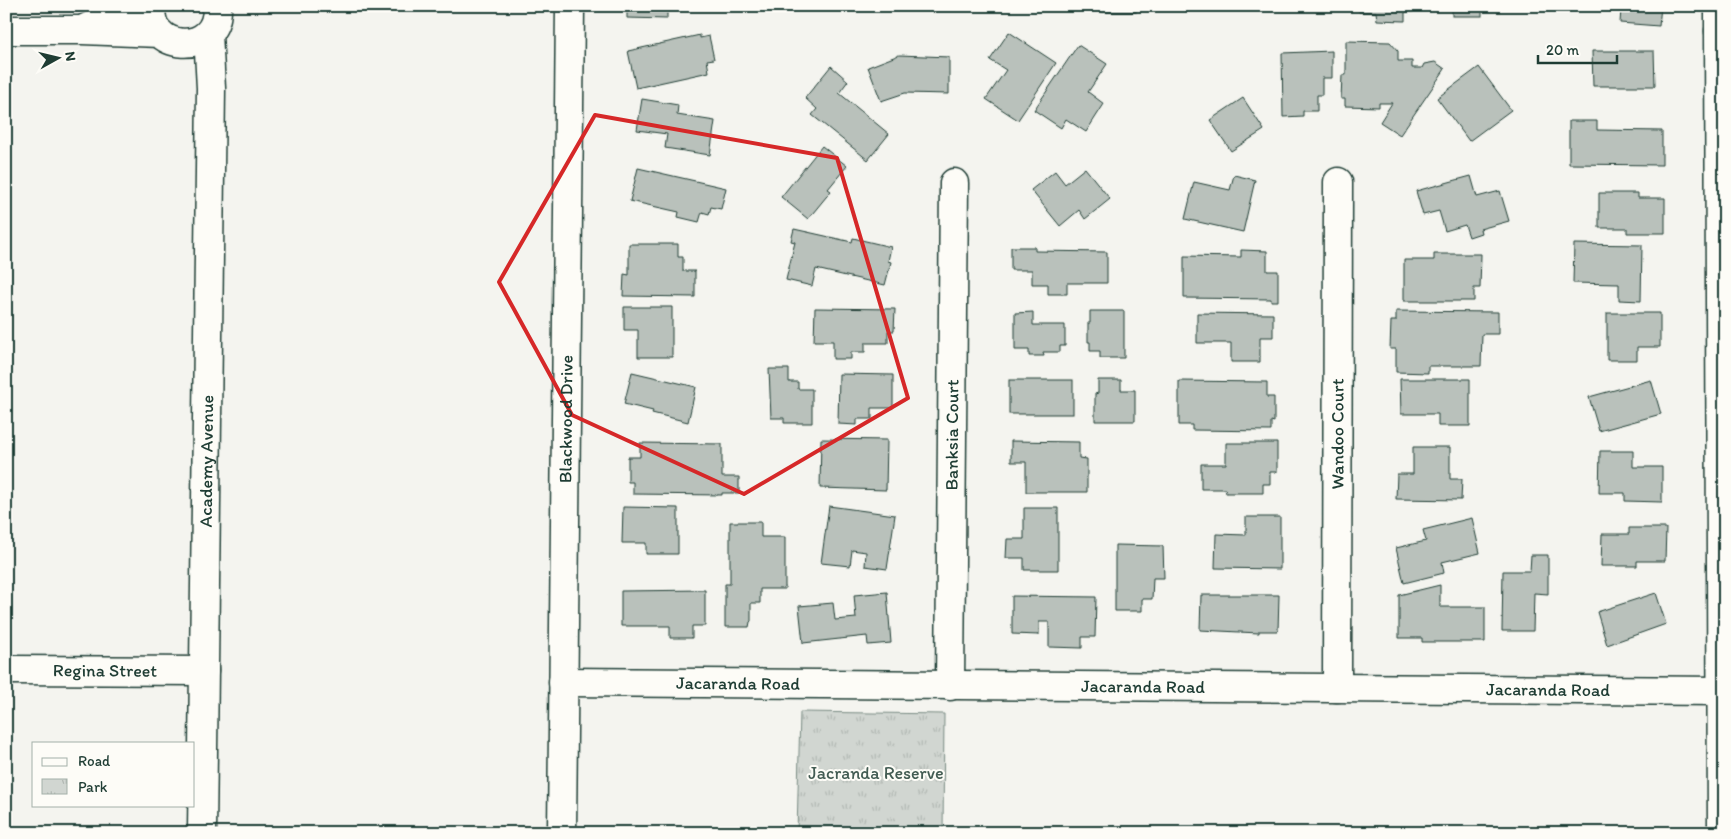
<svg xmlns="http://www.w3.org/2000/svg" width="1731" height="839" viewBox="0 0 1731 839" font-family="Itim,sans-serif">
<style>
.park{fill:url(#park-tufts);stroke:#788a82}
.building{fill:#b9c1bb;stroke:#1f3d34}
.lines{fill:none;stroke-linecap:round;stroke-linejoin:round}
.minor-casing{stroke:#1f3d34;stroke-width:31}
.minor{stroke:#fdfcf7;stroke-width:28}
.marked{fill:none;stroke:#d62828;stroke-width:4;stroke-linejoin:round}
.labels{text-anchor:middle;stroke-width:4;stroke-linejoin:round;paint-order:stroke}
.street-label{font-size:18px;fill:#1f3d34;stroke:#fdfcf7}
.park-label{font-size:18px;fill:#435c53;stroke:#fdfcf7}
</style>
<defs>
<pattern id="park-tufts" width="24" height="20" patternUnits="userSpaceOnUse" patternTransform="scale(1.25)"><rect width="24" height="20" fill="#d1d6d1"/><path d="M3 7l-1-3M5 7V3M7 7l1-3M15 17l-1-3M17 17v-4M19 17l1-3" fill="none" stroke="#b3b9b4"/></pattern>
</defs>
<rect width="100%" height="100%" fill="#f4f4ef"/>
<filter id="ink" filterUnits="userSpaceOnUse"><feTurbulence type="fractalNoise" baseFrequency=".02" numOctaves="2"/><feDisplacementMap in="SourceGraphic" scale="10" xChannelSelector="R" yChannelSelector="G"/><feConvolveMatrix kernelMatrix="1 2 1 2 8 2 1 2 1" color-interpolation-filters="sRGB"/></filter>
<g filter="url(#ink)">
<!-- park -->
<polygon class="park" points="800,712 944,714 943,833 797,833"/>
<!-- building -->
<g class="building">
<polygon points="627,6 667,6 667,19 627,18"/>
<rect x="1102" y="6" width="34" height="6"/>
<polygon points="1359,6 1413,6 1413,12 1405,12 1405,21 1377,20 1376,12 1359,12"/>
<rect x="1452" y="6" width="30" height="10"/>
<polygon points="1582,6 1661,6 1659,26 1620,23 1621,9"/>
<polygon points="1009,32 1056,63 1018,120 986,99 1006,70 990,60"/>
<polygon points="700,35 700,38 709,36 714,59 707,60 709,72 636,88 628,51"/>
<polygon points="1346,41 1390,42 1398,51 1398,61 1412,61 1412,68 1422,68 1424,64 1435,62 1445,69 1400,135 1380,122 1392,103 1379,103 1379,107 1345,106 1345,99 1341,99 1342,75 1346,75"/>
<polygon points="1078,45 1107,64 1088,92 1104,104 1086,132 1066,119 1061,128 1034,110"/>
<polygon points="1332,51 1332,78 1322,78 1322,95 1317,95 1317,111 1303,111 1303,116 1283,117 1282,53"/>
<polygon points="1592,51 1654,51 1655,86 1593,86"/>
<polygon points="899,55 949,57 949,94 905,93 881,101 868,67"/>
<polygon points="831,66 848,81 839,93 889,134 868,160 812,115 817,109 805,98"/>
<polygon points="1479,67 1511,110 1469,141 1437,98"/>
<polygon points="1243,98 1264,130 1231,151 1210,120"/>
<polygon points="642,99 678,105 677,115 715,121 710,155 665,148 667,134 637,130"/>
<polygon points="1569,121 1597,121 1597,130 1662,131 1662,165 1569,164"/>
<polygon points="822,146 847,166 828,189 831,191 808,219 781,197"/>
<polygon points="638,168 726,188 721,209 711,207 709,214 702,212 699,222 678,217 679,212 630,201"/>
<polygon points="1085,168 1110,199 1085,219 1079,210 1060,226 1031,190 1055,171 1065,184"/>
<polygon points="1234,175 1255,180 1243,232 1185,219 1194,182 1230,190"/>
<polygon points="1471,176 1477,197 1500,191 1509,221 1480,229 1481,233 1469,237 1465,225 1445,231 1439,211 1423,215 1416,191"/>
<polygon points="1599,193 1638,193 1638,198 1665,198 1665,233 1627,233 1627,228 1599,228"/>
<polygon points="794,229 852,242 853,238 891,247 888,261 891,262 885,285 816,269 812,286 786,280 795,242 791,241"/>
<polygon points="629,244 678,244 678,257 683,257 683,271 695,271 695,297 623,296 624,274 629,275"/>
<polygon points="1574,244 1642,245 1641,301 1619,300 1619,284 1573,283"/>
<polygon points="1011,247 1035,247 1035,251 1107,252 1107,283 1067,283 1067,294 1048,294 1048,284 1032,284 1032,270 1011,270"/>
<polygon points="1241,250 1267,251 1267,271 1278,271 1278,301 1271,301 1271,299 1184,298 1184,256 1241,257"/>
<polygon points="1434,254 1481,254 1480,288 1474,288 1474,301 1404,301 1404,260 1434,260"/>
<polygon points="624,307 672,307 672,357 638,357 638,330 624,330"/>
<polygon points="815,308 895,309 894,331 888,331 888,343 865,343 865,352 851,352 851,359 833,359 833,341 814,341"/>
<polygon points="1090,311 1124,311 1124,358 1100,358 1100,351 1090,351 1090,342 1088,342 1088,323 1090,323"/>
<polygon points="1396,311 1498,312 1498,334 1482,334 1481,366 1428,366 1428,373 1396,372 1396,349 1390,349 1391,321 1396,321"/>
<polygon points="1033,312 1033,325 1065,325 1065,346 1060,346 1060,352 1043,352 1044,356 1029,356 1029,350 1015,350 1015,313"/>
<polygon points="1197,313 1273,314 1273,337 1260,337 1260,362 1231,362 1231,343 1197,343"/>
<polygon points="1607,313 1660,313 1660,347 1637,347 1637,360 1607,360"/>
<polygon points="769,369 789,369 789,382 798,382 798,389 812,389 812,423 784,423 784,418 771,418"/>
<polygon points="632,372 696,387 688,422 652,413 653,411 624,404"/>
<polygon points="839,374 893,375 893,408 872,408 872,419 857,419 857,425 838,424"/>
<polygon points="1400,379 1470,379 1470,426 1438,426 1438,414 1401,414"/>
<rect x="1009" y="380" width="64" height="34"/>
<polygon points="1098,380 1121,380 1121,390 1135,390 1135,421 1095,421 1095,394 1098,393"/>
<polygon points="1651,380 1661,414 1599,431 1589,397"/>
<polygon points="1179,381 1267,382 1267,397 1274,397 1274,422 1271,421 1271,431 1192,430 1192,425 1179,425"/>
<polygon points="821,439 887,440 886,490 820,488"/>
<polygon points="1011,441 1079,442 1079,458 1087,459 1087,492 1026,492 1026,462 1011,462"/>
<polygon points="640,443 722,444 722,477 739,477 739,493 722,493 722,495 633,494 633,482 628,482 628,457 640,457"/>
<polygon points="1226,443 1277,443 1277,472 1270,472 1270,484 1263,484 1263,493 1226,493 1225,489 1201,489 1201,464 1226,464"/>
<polygon points="1413,447 1450,447 1450,479 1462,479 1461,500 1396,499 1397,474 1413,474"/>
<polygon points="1600,451 1633,451 1633,467 1662,467 1662,502 1625,501 1625,493 1599,493"/>
<polygon points="829,506 895,515 887,569 865,566 866,552 852,550 850,566 821,563"/>
<polygon points="623,507 678,508 678,554 646,554 646,543 622,543"/>
<polygon points="1024,508 1058,508 1058,570 1024,570 1024,558 1006,558 1007,539 1024,539"/>
<polygon points="1246,517 1280,517 1280,569 1215,568 1216,534 1246,535"/>
<polygon points="1472,518 1480,553 1442,562 1444,573 1404,583 1396,548 1426,541 1423,530"/>
<polygon points="730,522 761,522 761,537 785,537 785,589 760,589 760,603 751,603 751,621 750,622 749,627 725,627 725,584 730,584"/>
<polygon points="1629,528 1666,528 1665,561 1637,561 1637,566 1601,566 1602,534 1629,534"/>
<polygon points="1115,545 1163,546 1164,578 1153,578 1152,599 1142,599 1142,611 1115,611"/>
<polygon points="1531,555 1548,555 1548,594 1534,593 1533,631 1502,631 1503,571 1530,571"/>
<polygon points="1440,585 1440,607 1485,607 1485,642 1422,642 1422,638 1399,638 1399,595"/>
<polygon points="705,590 705,626 692,626 692,638 670,638 670,626 621,626 621,591"/>
<polygon points="887,592 891,643 868,645 867,636 803,643 799,606 833,603 835,620 856,618 854,595"/>
<polygon points="1656,593 1666,624 1607,645 1597,612"/>
<polygon points="1201,595 1279,595 1278,631 1259,631 1259,633 1200,630"/>
<polygon points="1012,596 1096,597 1095,637 1082,637 1082,648 1049,647 1049,622 1039,622 1039,635 1012,634"/>
</g>
<g class="lines">
<!-- minor casing -->
<g class="minor-casing">
<g id="minor">
<path d="M 152,6 C 144,51 219,59 217,6"/>
<polyline points="1719,6 1719,31"/>
<polyline points="86,28 134,6"/>
<polyline points="6,30 82,30 160,33"/>
<path id="s1" d="M 6,670 L 204,671"/>
<path id="s2" d="M 563,682 L 1722,691"/>
<path id="s3" d="M 950,686 L 954,183"/>
<path id="s4" d="M 1337,688 L 1338,182"/>
<path id="s5" d="M 202,833 L 211,88 L 208,34"/>
<path id="s6" d="M 562,833 L 570,6"/>
<polyline points="1722,833 1719,31 1725,31"/>
</g>
</g>
<!-- minor -->
<use href="#minor" class="minor"/>
</g>
</g>
<!-- marked area -->
<path class="marked" d="M 595,115 L 837,158 L 908,398 L 744,494 L 572,415 L 499,282 Z"/>
<g class="labels">
<!-- street labels -->
<g class="street-label">
<text dy="6" stroke="none"><textPath href="#s6" startOffset="414">Blackwood Drive</textPath></text>
<text dy="6" stroke="none"><textPath href="#s3" startOffset="251">Banksia Court</textPath></text>
<text dy="6" stroke="none"><textPath href="#s4" startOffset="254">Wandoo Court</textPath></text>
<text dy="6" stroke="none"><textPath href="#s5" startOffset="372">Academy Avenue</textPath></text>
<text dy="6" stroke="none"><textPath href="#s1" startOffset="99">Regina Street</textPath></text>
<text dy="6" stroke="none"><textPath href="#s2" startOffset="175">Jacaranda Road</textPath></text>
<text dy="6" stroke="none"><textPath href="#s2" startOffset="580">Jacaranda Road</textPath></text>
<text dy="6" stroke="none"><textPath href="#s2" startOffset="985">Jacaranda Road</textPath></text>
</g>
<!-- park labels -->
<g class="park-label">
<text x="876" y="779">Jacranda Reserve</text>
</g>
</g>
<!-- margin -->
<rect width="1731" height="839" fill="none" stroke="#fdfcf7" stroke-width="25"/>
<rect x="12" y="12" width="1706" height="814" fill="none" stroke="#1f3d34" stroke-width="2" filter="url(#ink)"/>
<!-- legend -->
<rect x="32" y="742" width="162" height="65" fill="#fdfcf7" stroke="#a4b0a9"/>
<rect x="42" y="758" width="25" height="8" fill="#fdfcf7" stroke="#a4b0a9"/>
<text x="78" y="766" font-size="15" fill="#1f3d34">Road</text>
<rect x="42" y="779" width="25" height="15" fill="url(#park-tufts)" stroke="#a4b0a9"/>
<text x="78" y="792" font-size="15" fill="#1f3d34">Park</text>
<!-- north arrow -->
<g transform="translate(58 58) rotate(82)" stroke="#fdfcf7" stroke-width="4" paint-order="stroke">
<path d="M0-4L9 19L0 12L-9 19Z" fill="#1f3d34"/>
<text y="-8" font-size="14" font-weight="bold" text-anchor="middle" fill="#1f3d34">N</text>
</g>
<!-- scale -->
<path d="M1538 55v8h79v-8" fill="none" stroke="#1f3d34" stroke-width="2.5"/>
<text x="1546" y="55" font-size="15" fill="#1f3d34" stroke="#fdfcf7" stroke-width="4" paint-order="stroke">20 m</text>
</svg>
